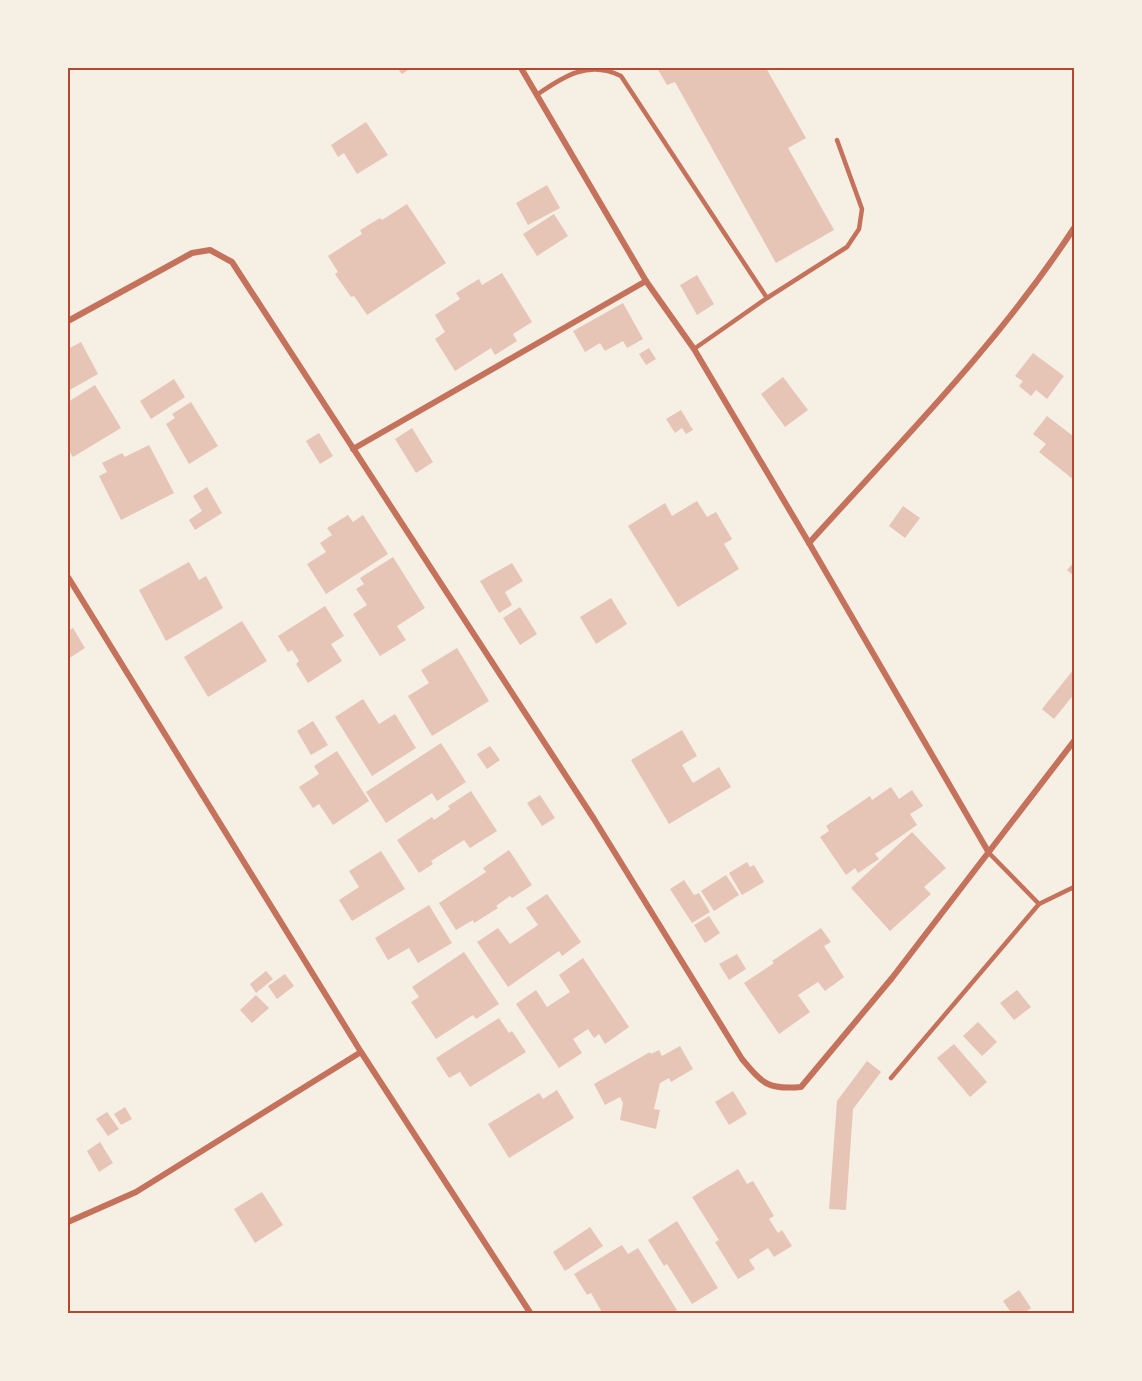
<svg xmlns="http://www.w3.org/2000/svg" width="1142" height="1381" viewBox="0 0 1142 1381" font-family="Overpass,sans-serif">
<style>
.building{fill:#e6c5b7}
.lines{fill:none;stroke-linecap:round;stroke-linejoin:round}
.service{stroke:#c5725c;stroke-width:4.5}
.minor{stroke:#c5725c;stroke-width:6}
.neatline{fill:none;stroke:#b5482f;stroke-width:2}
</style>
<rect width="100%" height="100%" fill="#f6efe4"/>
<!-- building -->
<g class="building">
<polygon points="397,68 411,68 402,74"/>
<polygon points="657,68 766,68 806,138 788,148 834,230 776,263 675,82 667,85"/>
<polygon points="366,122 388,155 357,174 344,153 338,157 331,145"/>
<polygon points="547,185 560,208 528,225 516,203"/>
<polygon points="407,204 446,263 367,315 354,296 351,297 335,274 338,272 328,256 362,234 360,230 380,218 382,220"/>
<polygon points="554,214 568,236 537,256 523,234"/>
<polygon points="502,273 532,322 513,334 517,341 495,355 491,348 455,371 435,339 445,332 435,315 460,299 456,293 479,279 482,285"/>
<polygon points="697,275 714,304 697,315 680,285"/>
<polygon points="623,303 643,339 627,348 623,341 605,351 600,343 585,352 573,331"/>
<polygon points="81,342 98,374 68,391 68,349"/>
<polygon points="649,348 656,359 646,365 639,354"/>
<polygon points="1033,353 1064,376 1047,399 1036,390 1031,396 1019,386 1023,381 1015,376"/>
<polygon points="783,377 808,410 785,427 761,394"/>
<polygon points="174,379 185,397 151,419 140,401"/>
<polygon points="95,385 121,428 73,457 68,449 68,402"/>
<polygon points="191,402 218,446 189,464 166,424 175,418 172,414"/>
<polygon points="681,410 693,430 686,434 682,428 675,433 666,419"/>
<polygon points="1047,416 1073,436 1074,434 1074,480 1039,452 1046,444 1033,434"/>
<polygon points="412,428 433,462 416,473 395,439"/>
<polygon points="319,433 333,456 320,464 306,441"/>
<polygon points="149,445 174,493 121,520 99,476 107,472 102,463 122,453 125,457"/>
<polygon points="207,487 222,513 195,530 189,520 202,511 193,496"/>
<polygon points="697,501 707,517 716,512 732,539 724,544 739,569 678,607 628,526 665,503 672,516"/>
<polygon points="903,506 920,518 905,538 889,526"/>
<polygon points="348,515 353,522 363,515 388,554 326,594 307,564 326,552 320,543 332,535 327,528"/>
<polygon points="393,557 425,608 397,626 406,640 380,656 353,614 367,605 356,589 364,584 360,578"/>
<polygon points="189,562 199,580 206,576 223,608 166,641 139,590"/>
<polygon points="1074,562 1074,576 1067,570"/>
<polygon points="512,563 523,581 505,592 512,605 499,613 480,581"/>
<polygon points="611,598 627,624 596,644 580,617"/>
<polygon points="325,606 344,636 331,644 342,661 308,683 296,664 299,661 292,650 288,652 278,636"/>
<polygon points="520,607 537,634 520,645 503,618"/>
<polygon points="242,621 267,661 208,697 184,657"/>
<polygon points="73,628 85,648 68,659 68,631"/>
<polygon points="457,648 489,701 432,736 408,696 429,683 421,670"/>
<polygon points="1074,669 1074,694 1054,719 1042,709"/>
<polygon points="363,699 379,724 395,714 416,748 372,776 335,717"/>
<polygon points="313,721 328,745 311,755 297,731"/>
<polygon points="682,730 697,756 682,765 693,783 719,767 731,787 669,824 631,760"/>
<polygon points="441,743 466,782 437,801 432,793 386,823 366,792"/>
<polygon points="490,746 500,760 487,769 477,754"/>
<polygon points="337,751 369,801 333,825 319,804 313,808 299,787 319,774 314,766"/>
<polygon points="891,787 899,799 912,790 923,806 910,814 917,825 875,854 879,859 858,873 855,868 846,875 820,837 829,831 826,826 870,796 872,800"/>
<polygon points="471,791 497,831 470,848 464,840 431,861 433,864 419,873 397,840 432,817 434,820 450,809 448,806"/>
<polygon points="540,795 555,818 542,826 527,803"/>
<polygon points="912,832 946,868 924,887 931,894 890,931 851,888"/>
<polygon points="509,850 532,885 512,898 510,896 496,906 498,908 474,923 473,920 456,930 439,903 486,872 483,868"/>
<polygon points="381,851 405,889 352,921 339,900 359,887 349,871"/>
<polygon points="747,862 750,867 754,865 764,882 742,895 729,873"/>
<polygon points="726,875 739,895 714,911 701,891"/>
<polygon points="684,880 694,895 699,893 710,912 692,923 670,889"/>
<polygon points="547,894 581,942 562,956 559,951 508,987 477,942 498,928 510,944 538,925 526,908"/>
<polygon points="429,905 452,943 418,963 409,948 388,960 375,938"/>
<polygon points="709,916 720,933 705,943 694,925"/>
<polygon points="821,928 831,942 824,946 844,977 825,991 818,982 798,995 810,1012 779,1034 744,983 774,963 772,961"/>
<polygon points="464,952 499,1004 476,1019 473,1015 436,1039 411,1002 419,997 412,987"/>
<polygon points="737,954 746,969 729,980 719,964"/>
<polygon points="583,958 629,1027 605,1044 599,1034 594,1038 588,1029 573,1039 582,1053 559,1068 516,1004 536,990 547,1007 570,992 559,975"/>
<polygon points="266,971 273,979 256,993 250,984"/>
<polygon points="285,974 294,986 277,999 268,986"/>
<polygon points="1017,990 1031,1007 1014,1020 1000,1003"/>
<polygon points="256,995 269,1008 252,1023 240,1010"/>
<polygon points="499,1018 509,1033 512,1031 526,1052 470,1087 460,1072 449,1078 436,1058"/>
<polygon points="978,1022 997,1042 982,1056 963,1036"/>
<polygon points="954,1044 987,1082 970,1097 937,1058"/>
<polygon points="680,1046 693,1069 671,1082 669,1078 660,1083 654,1109 660,1110 656,1129 620,1120 623,1103 620,1097 605,1105 594,1084 650,1052 651,1054 659,1050 662,1056"/>
<polygon points="867,1061 881,1072 853,1109 846,1210 829,1209 837,1101"/>
<polygon points="557,1090 574,1118 509,1158 488,1124 539,1093 543,1099"/>
<polygon points="733,1091 747,1114 729,1125 715,1102"/>
<polygon points="125,1107 132,1119 121,1125 114,1114"/>
<polygon points="107,1112 119,1129 108,1136 96,1119"/>
<polygon points="100,1142 113,1163 99,1172 87,1151"/>
<polygon points="738,1169 747,1184 753,1181 774,1216 769,1219 778,1233 782,1230 792,1246 774,1257 768,1248 749,1260 755,1269 738,1279 715,1242 719,1240 692,1197"/>
<polygon points="262,1192 283,1225 255,1243 234,1209"/>
<polygon points="677,1221 718,1288 692,1304 667,1264 664,1266 648,1240"/>
<polygon points="590,1227 603,1246 565,1271 553,1252"/>
<polygon points="622,1245 628,1254 638,1248 677,1310 671,1314 603,1314 591,1293 587,1295 574,1274"/>
<polygon points="1019,1290 1031,1308 1023,1314 1012,1314 1003,1301"/>
</g>
<g class="lines">
<!-- service -->
<g class="service">
<path d="M 538,94 C 564,76 589,60 621,76 L 767,298"/>
<polyline points="694,349 767,298 847,247 859,229 862,209 837,140"/>
<polyline points="989,853 1039,904"/>
<polyline points="891,1078 1039,904 1074,887"/>
</g>
<!-- minor -->
<g class="minor">
<polyline points="521,68 646,281 694,349 809,543 989,853"/>
<path d="M 68,321 L 192,253 L 210,250 L 232,262 L 594,819 L 742,1059 C 763,1084 768,1090 801,1087 L 892,978 L 1074,741"/>
<polyline points="353,449 646,281"/>
<path d="M 809,543 C 901,441 999,343 1074,228"/>
<polyline points="68,577 361,1052 531,1314"/>
<polyline points="68,1222 136,1192 361,1052"/>
</g>
</g>
<!-- border -->
<rect width="1142" height="1381" fill="none" stroke="#f6efe4" stroke-width="138"/>
<rect x="69" y="69" width="1004" height="1243" class="neatline"/>
</svg>
